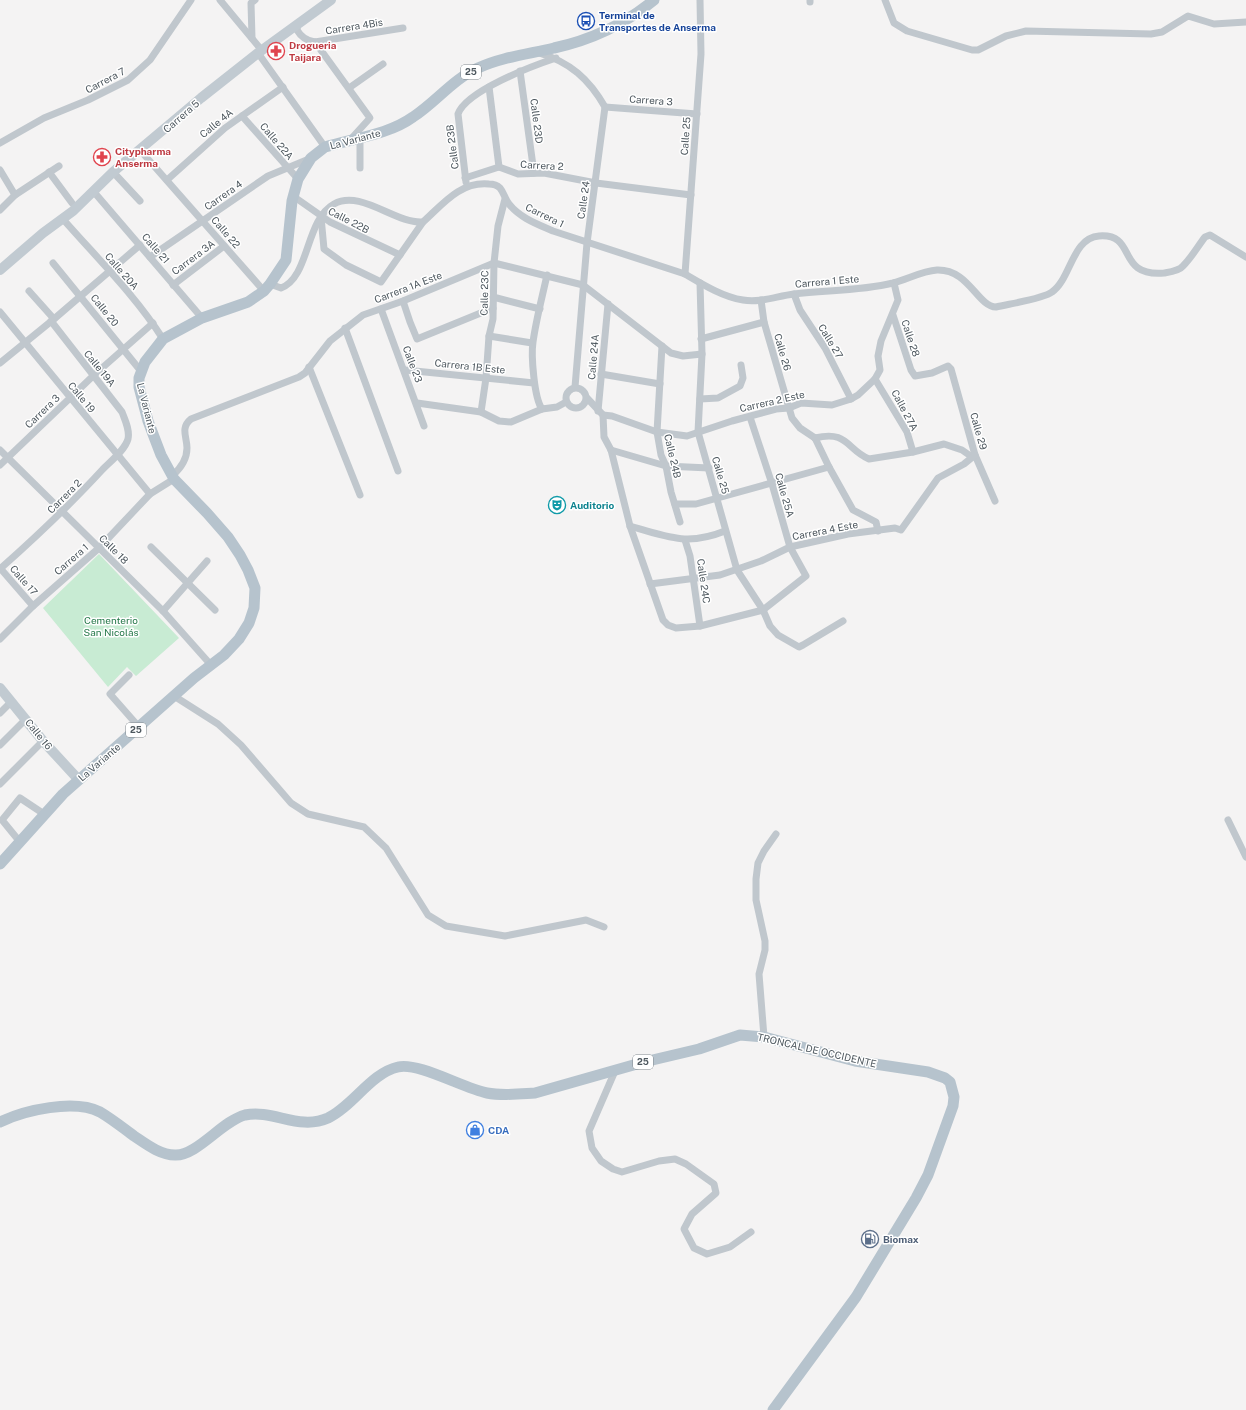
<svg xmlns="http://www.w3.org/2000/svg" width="1246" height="1410" viewBox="0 0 1246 1410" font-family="'Public Sans',sans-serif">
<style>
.green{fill:#c8ebd3}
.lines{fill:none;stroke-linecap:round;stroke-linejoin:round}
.street{stroke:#c0c7cd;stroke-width:7}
.secondary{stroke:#c1cad1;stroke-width:10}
.primary{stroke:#b6c3cd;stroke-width:11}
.labels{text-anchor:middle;stroke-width:3;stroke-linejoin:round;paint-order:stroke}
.shield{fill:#fff;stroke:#82898e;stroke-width:1}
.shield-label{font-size:9px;font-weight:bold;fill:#4d575e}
.transit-label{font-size:10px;font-weight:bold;fill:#164399;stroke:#fff;text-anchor:start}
.street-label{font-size:10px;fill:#4d575e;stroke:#fff}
.health-label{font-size:10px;font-weight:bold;fill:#be3a42;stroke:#fff;text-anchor:start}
.culture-label{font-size:10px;font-weight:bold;fill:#0d838f;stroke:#fff;text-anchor:start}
.park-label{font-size:10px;fill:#257849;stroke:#fff}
.shop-label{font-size:10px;font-weight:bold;fill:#366cbe;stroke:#fff;text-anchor:start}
.service-label{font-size:10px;font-weight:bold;fill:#4e5e75;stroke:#fff;text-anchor:start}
</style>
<rect width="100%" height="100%" fill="#f4f3f3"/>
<!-- green -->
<polygon class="green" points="99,554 179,638 136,676 127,667 108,687 43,608"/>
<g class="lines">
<!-- street -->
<g class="street">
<polyline points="220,0 259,47"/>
<polyline points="810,0 810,2"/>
<polyline points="885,0 894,23 907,31 972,50 978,50 1006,36 1026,31 1151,34 1162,32 1188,16 1214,24 1246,22"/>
<path d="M 298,23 L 297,30 C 301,37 307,41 315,42 L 403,28"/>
<polyline points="252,38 251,3 255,0"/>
<polyline points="315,42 370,118 350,140"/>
<polyline points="258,53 325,147"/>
<path d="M 539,53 C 570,62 589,79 605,107 L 587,243 L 575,387"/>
<polyline points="520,71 534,173"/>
<polyline points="489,87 499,167"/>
<polyline points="349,88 383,64"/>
<polyline points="605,107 697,114"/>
<polyline points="242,116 298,179"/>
<polyline points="0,143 44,118 88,100 128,80 150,60 191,0"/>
<polyline points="140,150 264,291"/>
<polyline points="360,168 360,137"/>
<polyline points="0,170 15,195"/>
<polyline points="49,172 72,203"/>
<polyline points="113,172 140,201"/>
<polyline points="465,178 499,167 518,174 544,173 596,183 691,195"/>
<polyline points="167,180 225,128 283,87"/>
<path d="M 466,182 L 458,114 C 466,91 532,66 556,58"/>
<polyline points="94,192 202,318"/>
<polyline points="293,196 330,222 400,255"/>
<polyline points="0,210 15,195 59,166"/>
<polyline points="321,217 324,249 346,265 381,282 423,222"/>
<path d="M 62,218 C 97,258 135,295 163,339"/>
<polyline points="150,257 268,176 309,159"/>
<polyline points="53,263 140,370"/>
<polyline points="685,274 701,54 700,0"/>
<polyline points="700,283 702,354 698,432 737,570 763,610 770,626 778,635 799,647 803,645 843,621"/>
<path d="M 270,284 L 281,288 C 310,277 305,220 334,204 C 361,189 395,224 423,222 C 442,205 460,181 489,184 C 493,184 497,185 500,188 C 504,193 505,199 509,204 C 520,218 537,224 553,231 L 685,274 C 702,284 723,297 743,300 C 760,303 777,296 794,294 C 827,290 860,291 893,283 C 908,279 922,271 937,270 C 969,269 977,306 996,307 C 1008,304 1043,299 1052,292 C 1071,279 1072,238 1099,236 C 1138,233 1115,277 1164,273 C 1170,272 1179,271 1183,266 C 1192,257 1198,246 1205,237 L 1210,235 L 1246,257"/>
<polyline points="173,285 224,246"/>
<polyline points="29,291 54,319"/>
<polyline points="794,294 800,310 825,348 851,399"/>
<polyline points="493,297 540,309"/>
<polyline points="761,300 764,322 792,418 800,428 815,438"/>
<polyline points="403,301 410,322 417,339 493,308"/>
<polyline points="381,309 424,426"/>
<polyline points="0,312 150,494"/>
<polyline points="893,315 911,370 915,376 932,373 948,366 951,369 975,455 995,501"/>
<polyline points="345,328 398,471"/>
<polyline points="489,336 532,343"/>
<polyline points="701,339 764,322"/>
<polyline points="662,346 657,432 661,455 666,466 671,492 680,522"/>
<polyline points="0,363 54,319 140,245"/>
<polyline points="309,367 360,495"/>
<polyline points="405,370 534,383"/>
<polyline points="601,374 660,384"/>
<polyline points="875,379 907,432 913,452"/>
<circle cx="576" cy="398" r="10"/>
<polyline points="587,398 603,415 604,437 611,450 630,526 663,620 668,625 676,628 700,626 763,610 806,576 790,547 772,484 750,417"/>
<polyline points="700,399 718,398 740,386 743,378 741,365"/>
<polyline points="417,403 481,412 499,421 511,422 542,409 557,407 566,402"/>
<path d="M 542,409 C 534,398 531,355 533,342 C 536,320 542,298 547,275"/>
<polyline points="598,411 608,304"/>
<polyline points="481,412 486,378 489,336 493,319 494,263 498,226 505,199"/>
<polyline points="603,415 612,416 657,432 687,436 732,421 776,409 789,408 801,403 832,405 851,399 858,395 875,379 880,370 878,356 881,341 898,300 894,283"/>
<path d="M 815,438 C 848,430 846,449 869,459 L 913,452 L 944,444 L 962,450 L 972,457"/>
<polyline points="815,438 829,467 853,510 876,522 878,531"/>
<polyline points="0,450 163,611 211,665"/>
<polyline points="611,450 666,466 709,468"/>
<polyline points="0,465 93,376 153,323"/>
<path d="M 172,476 C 180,469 187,460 187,448 C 187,437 180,428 191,419 L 299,377 L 305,373 L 330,341 L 363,315 L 403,301 L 494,263 L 583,285 L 671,353 L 683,356 L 702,354"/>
<polyline points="675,504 696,504 829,467"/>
<path d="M 630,526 C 667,537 688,546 725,531"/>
<polyline points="685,540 690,556 700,626"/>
<polyline points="151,547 215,610"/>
<polyline points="0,568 33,606"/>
<path d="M 0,569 C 36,537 70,505 103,469 C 111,461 125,450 128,439 C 130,430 125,420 122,412 L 51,321"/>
<polyline points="650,584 720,575 761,561 790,547 848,534 895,528 901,530 938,478 964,464 975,455"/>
<polyline points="163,611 207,561"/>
<polyline points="0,639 33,606 99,548 150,494 174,479"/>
<polyline points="129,675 110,694 139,727"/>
<polyline points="174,696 218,724 241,745 291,803 308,814 364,827 386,848 428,915 446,926 505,936 586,920 604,927"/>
<polyline points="0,713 11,702"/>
<polyline points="0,745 26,719"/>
<polyline points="0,784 43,741"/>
<polyline points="1228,820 1246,857"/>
<polyline points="20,842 2,820 20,798 44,814"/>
<polyline points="764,1037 759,974 765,950 765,941 756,900 756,879 758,863 764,851 776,834"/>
<polyline points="615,1071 589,1131 592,1148 601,1161 613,1169 622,1172 659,1161 675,1159 686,1164 714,1184 716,1193 692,1214 684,1229 694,1248 707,1254 730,1247 751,1232"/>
</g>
<!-- secondary -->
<g class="secondary">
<polyline points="0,270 43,233 73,211 113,172 201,98 258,53 331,0"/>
<polyline points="0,688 43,741 78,779"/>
</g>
<!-- primary -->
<g class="primary">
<path d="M 0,864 L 63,794 L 194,678 L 224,655 L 239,639 L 249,623 L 254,608 L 255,588 L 248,570 L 240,555 L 228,537 L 207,513 L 174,479 L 161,455 L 148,421 L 139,387 L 139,378 L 145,362 L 163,339 L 202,318 L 248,302 L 264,291 L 270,284 L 286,260 L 292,201 L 298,179 L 311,158 L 325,147 C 354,138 388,135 413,117 C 436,102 453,79 478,68 C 502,57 529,54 554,48 C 591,40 625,24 654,0"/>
<path d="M 0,1122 C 25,1110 74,1099 100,1112 C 112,1119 123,1128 134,1136 C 146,1144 160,1155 175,1155 C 197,1156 222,1121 245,1115 C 273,1109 299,1131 328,1118 C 353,1106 371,1073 398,1067 C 418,1062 463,1088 487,1093 C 503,1096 519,1094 535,1093 L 644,1062 L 699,1049 L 740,1035 L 764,1037 L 855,1061 L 928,1072 L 945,1078 L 950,1082 L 954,1097 L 953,1106 L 928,1175 L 916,1198 L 856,1297 L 773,1410"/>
</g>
</g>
<!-- icons -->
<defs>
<g id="bus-ring" transform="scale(0.9)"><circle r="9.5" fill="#fff" stroke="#1a4fb4" stroke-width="1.5"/><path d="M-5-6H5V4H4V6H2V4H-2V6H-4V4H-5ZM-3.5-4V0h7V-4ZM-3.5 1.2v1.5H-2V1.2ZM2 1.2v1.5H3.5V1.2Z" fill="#1a4fb4"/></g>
<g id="pharmacy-ring" transform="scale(0.9)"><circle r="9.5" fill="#fff" stroke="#e0444e" stroke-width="1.5"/><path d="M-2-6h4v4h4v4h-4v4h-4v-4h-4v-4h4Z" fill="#e0444e"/></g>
<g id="theatre-ring" transform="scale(0.9)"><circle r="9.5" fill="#fff" stroke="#0f9aa8" stroke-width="1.5"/><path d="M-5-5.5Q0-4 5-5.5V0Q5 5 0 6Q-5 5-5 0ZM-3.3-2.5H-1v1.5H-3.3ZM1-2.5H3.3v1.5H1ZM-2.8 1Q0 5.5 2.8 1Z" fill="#0f9aa8"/></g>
<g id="shop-ring" transform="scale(0.9)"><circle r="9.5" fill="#fff" stroke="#3f7fe0" stroke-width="1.5"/><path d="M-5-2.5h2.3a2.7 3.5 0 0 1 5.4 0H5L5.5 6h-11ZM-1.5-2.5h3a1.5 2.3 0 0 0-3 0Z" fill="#3f7fe0"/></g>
<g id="fuel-ring" transform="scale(0.9)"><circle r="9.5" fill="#fff" stroke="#5c6f8a" stroke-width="1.5"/><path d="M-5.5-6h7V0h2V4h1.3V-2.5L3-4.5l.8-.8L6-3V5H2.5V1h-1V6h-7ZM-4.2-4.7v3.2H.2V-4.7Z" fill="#5c6f8a"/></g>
</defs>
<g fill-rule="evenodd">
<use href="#bus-ring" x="586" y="21"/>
<use href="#pharmacy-ring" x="276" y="51"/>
<use href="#pharmacy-ring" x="102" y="157"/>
<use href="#theatre-ring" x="557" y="505"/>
<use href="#shop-ring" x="475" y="1130"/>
<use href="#fuel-ring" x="870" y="1239"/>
</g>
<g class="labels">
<!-- shield labels -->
<g class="shield">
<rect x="461" y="65" width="20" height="14" rx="3"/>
<rect x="126" y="723" width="20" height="14" rx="3"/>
<rect x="633" y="1055" width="20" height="14" rx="3"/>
</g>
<g class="shield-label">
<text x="471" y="75">25</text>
<text x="136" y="733">25</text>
<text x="643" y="1065">25</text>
</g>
<!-- transit labels -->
<g class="transit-label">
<text x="599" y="19">Terminal de<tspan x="599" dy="12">Transportes de Anserma</tspan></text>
</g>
<!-- street labels -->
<g class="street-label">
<text transform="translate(354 26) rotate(-9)" y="4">Carrera 4Bis</text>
<text transform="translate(105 80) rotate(-28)" y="4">Carrera 7</text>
<text transform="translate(651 100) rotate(4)" y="4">Carrera 3</text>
<text transform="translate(181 116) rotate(-41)" y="4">Carrera 5</text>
<text transform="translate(537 121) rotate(83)" y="4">Calle 23D</text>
<text transform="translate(216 123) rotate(-39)" y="4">Calle 4A</text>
<text transform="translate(685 136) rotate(-86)" y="4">Calle 25</text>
<text transform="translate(355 139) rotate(-15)" y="4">La Variante</text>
<text transform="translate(277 141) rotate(49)" y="4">Calle 22A</text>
<text transform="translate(452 147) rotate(-97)" y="4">Calle 23B</text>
<text transform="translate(542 165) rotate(3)" y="4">Carrera 2</text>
<text transform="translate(223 195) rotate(-35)" y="4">Carrera 4</text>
<text transform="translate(583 200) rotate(-82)" y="4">Calle 24</text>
<text transform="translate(545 215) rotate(26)" y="4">Carrera 1</text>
<text transform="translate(349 220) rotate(27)" y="4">Calle 22B</text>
<text transform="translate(226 232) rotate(49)" y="4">Calle 22</text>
<text transform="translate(156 248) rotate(49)" y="4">Calle 21</text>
<text transform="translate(193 257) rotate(-37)" y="4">Carrera 3A</text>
<text transform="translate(122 271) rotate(49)" y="4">Calle 20A</text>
<text transform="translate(827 281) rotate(-5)" y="4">Carrera 1 Este</text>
<text transform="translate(408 287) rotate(-21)" y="4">Carrera 1A Este</text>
<text transform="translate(484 293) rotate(-89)" y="4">Calle 23C</text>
<text transform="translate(105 310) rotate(51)" y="4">Calle 20</text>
<text transform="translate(911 338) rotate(72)" y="4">Calle 28</text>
<text transform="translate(831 341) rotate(59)" y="4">Calle 27</text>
<text transform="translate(783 352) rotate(74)" y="4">Calle 26</text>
<text transform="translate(593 357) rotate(-85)" y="4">Calle 24A</text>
<text transform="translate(413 364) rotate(69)" y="4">Calle 23</text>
<text transform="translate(470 366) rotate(6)" y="4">Carrera 1B Este</text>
<text transform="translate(100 368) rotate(51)" y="4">Calle 19A</text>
<text transform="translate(82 397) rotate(50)" y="4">Calle 19</text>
<text transform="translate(772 401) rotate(-13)" y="4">Carrera 2 Este</text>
<text transform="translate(147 408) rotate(76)" y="4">La Variante</text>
<text transform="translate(905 410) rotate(62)" y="4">Calle 27A</text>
<text transform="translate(42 411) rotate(-44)" y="4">Carrera 3</text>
<text transform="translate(979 431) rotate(74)" y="4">Calle 29</text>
<text transform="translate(673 456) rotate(77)" y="4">Calle 24B</text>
<text transform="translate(721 475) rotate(74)" y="4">Calle 25</text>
<text transform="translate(785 495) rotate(74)" y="4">Calle 25A</text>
<text transform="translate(64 496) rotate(-45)" y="4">Carrera 2</text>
<text transform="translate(825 530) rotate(-11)" y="4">Carrera 4 Este</text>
<text transform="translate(114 549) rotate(45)" y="4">Calle 18</text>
<text transform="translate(71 559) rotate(-41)" y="4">Carrera 1</text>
<text transform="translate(24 580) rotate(49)" y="4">Calle 17</text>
<text transform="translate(704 581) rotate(82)" y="4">Calle 24C</text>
<text transform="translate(39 734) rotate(51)" y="4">Calle 16</text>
<text transform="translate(99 762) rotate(-41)" y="4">La Variante</text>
<text transform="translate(817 1050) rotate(13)" y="4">TRONCAL DE OCCIDENTE</text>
</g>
<!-- health labels -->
<g class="health-label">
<text x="289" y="49">Drogueria<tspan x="289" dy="12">Taijara</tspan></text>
<text x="115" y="155">Citypharma<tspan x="115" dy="12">Anserma</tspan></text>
</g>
<!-- culture labels -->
<g class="culture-label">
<text x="570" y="509">Auditorio</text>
</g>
<!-- park labels -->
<g class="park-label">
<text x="111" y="624">Cementerio<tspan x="111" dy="12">San Nicolás</tspan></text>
</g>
<!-- shop labels -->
<g class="shop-label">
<text x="488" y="1134">CDA</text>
</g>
<!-- service labels -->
<g class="service-label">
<text x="883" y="1243">Biomax</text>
</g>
</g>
</svg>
